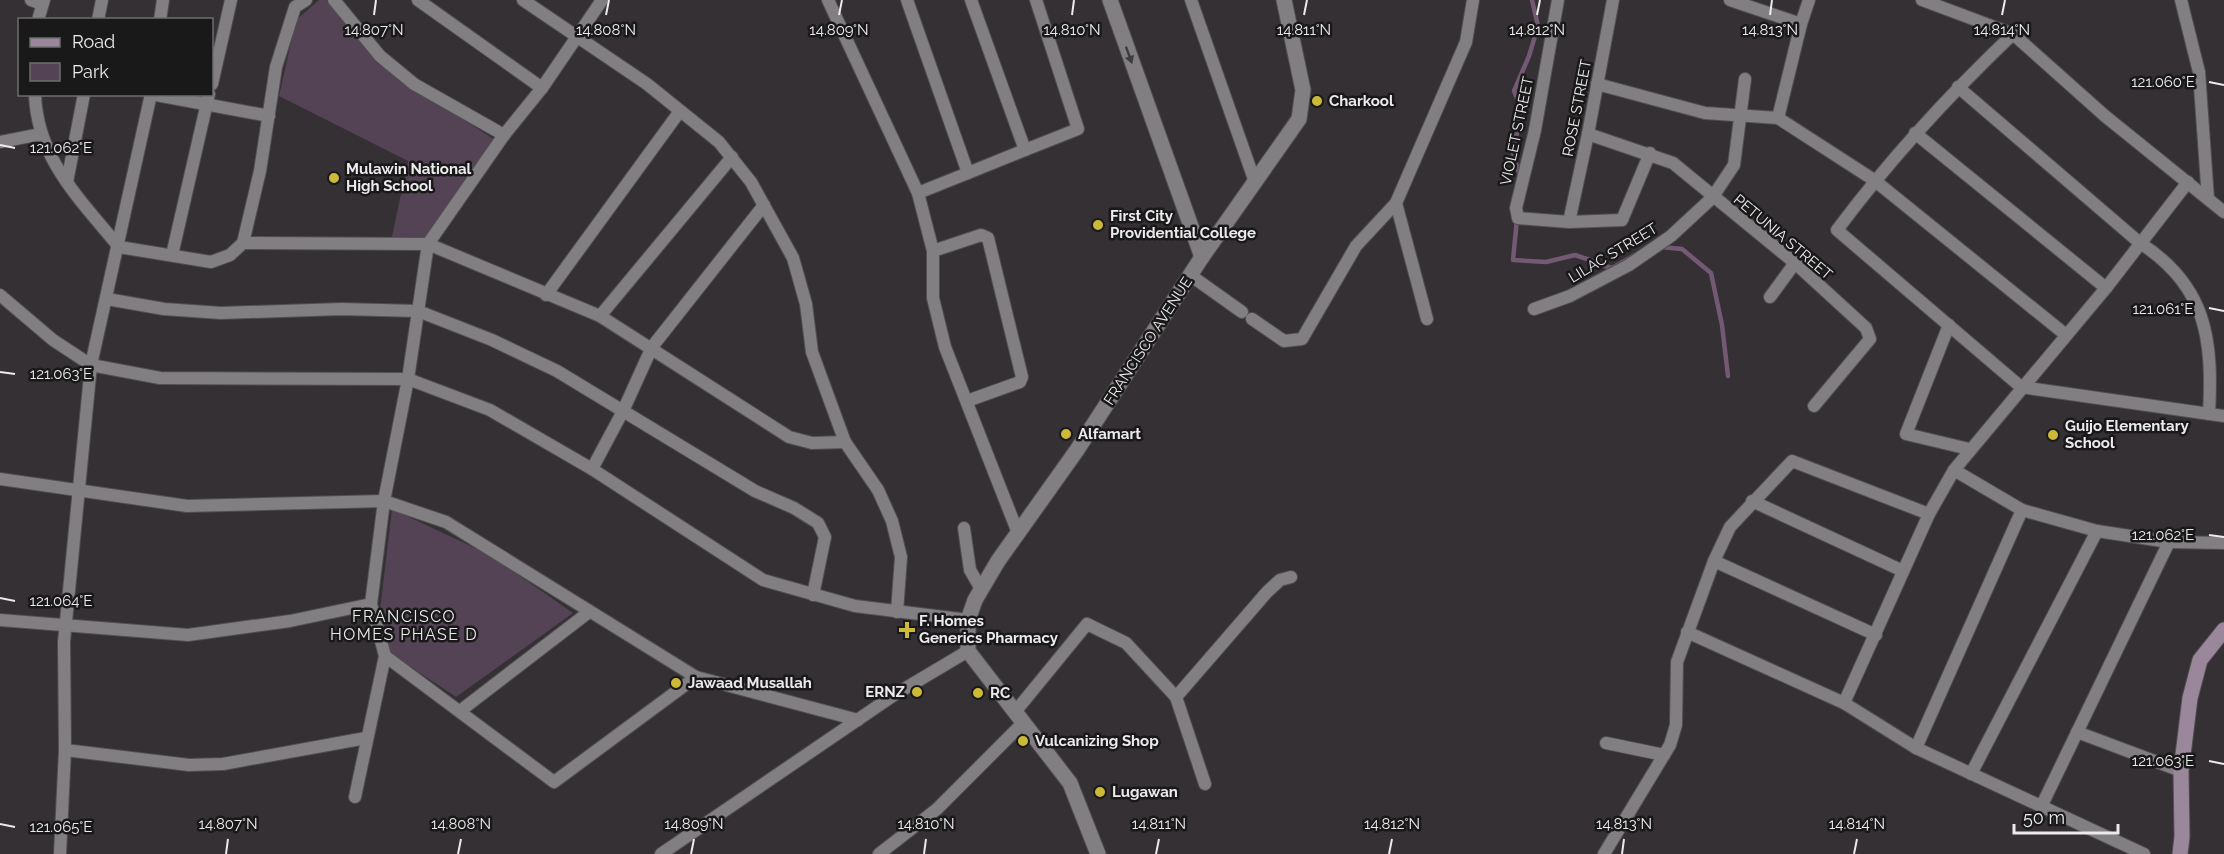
<svg xmlns="http://www.w3.org/2000/svg" width="2224" height="854" viewBox="0 0 2224 854" font-family="Raleway,sans-serif">
<style>
.green{fill:#534354}
.lines{fill:none;stroke-linecap:round;stroke-linejoin:round}
.stream{stroke:#735974;stroke-width:4.5}
.minor-casing{stroke:#514f51;stroke-width:14}
.tertiary-casing{stroke:#514f51;stroke-width:17}
.secondary-casing{stroke:#514f51;stroke-width:17}
.minor{stroke:#827f82;stroke-width:12}
.tertiary{stroke:#827f82;stroke-width:15}
.secondary{stroke:#9b879c;stroke-width:15}
.oneway{fill:#3e3d3e}
.ticks{fill:none;stroke:#eceaec;stroke-width:2}
.poi-dot{fill:#cdb938;stroke:#1a191a;stroke-width:2}
.labels{text-anchor:middle;stroke-width:5;stroke-linejoin:round;paint-order:stroke}
.poi-label{font-size:15px;font-weight:bold;fill:#eceaec;stroke:#1a191a;text-anchor:start}
.street-label{font-size:15px;fill:#eceaec;stroke:#1a191a}
.neighbourhood-label{font-size:16px;letter-spacing:1.5px;fill:#eceaec;stroke:#1a191a}
.ticks-label{font-size:15px;text-anchor:middle;fill:#eceaec;stroke:#1a191a;stroke-width:5;stroke-linejoin:round;paint-order:stroke}
</style>
<rect width="100%" height="100%" fill="#343034"/>
<!-- green -->
<g class="green">
<polygon points="319,0 326,0 377,63 495,140 423,240 391,241 408,161 279,96 296,20"/>
<polygon points="392,509 490,555 573,613 456,697 387,651 380,610"/>
</g>
<g class="lines">
<!-- stream -->
<g class="stream">
<polyline points="1520,176 1512,150 1523,113 1514,91 1529,56 1538,26 1532,0"/>
<polyline points="1517,219 1513,260 1546,262 1575,255 1599,263"/>
<polyline points="1660,247 1682,249 1711,273 1722,325 1728,376"/>
<polyline points="1605,266 1612,268 1649,247"/>
</g>
<!-- minor casing -->
<g class="minor-casing">
<g id="minor">
<polyline points="31,0 42,4"/>
<polyline points="334,0 380,56 414,84 504,135"/>
<polyline points="418,0 542,88"/>
<polyline points="523,0 647,84 719,142 751,182 793,258 806,304 812,352 845,442 878,490 892,521 901,557 897,612"/>
<polyline points="602,0 542,88 504,135 428,244 600,316 789,437 812,443 845,442"/>
<polyline points="828,0 918,193 933,251 933,298 945,347 1018,533"/>
<polyline points="907,0 968,173 918,193"/>
<polyline points="1191,0 1255,182"/>
<polyline points="1558,0 1535,130 1516,208 1518,218 1569,222 1622,220 1650,153"/>
<polyline points="1730,0 1801,24 1809,0"/>
<polyline points="1922,0 2013,34 2105,116 2224,212"/>
<polyline points="2181,0 2199,72 2208,199"/>
<polyline points="38,20 44,0"/>
<polyline points="98,20 102,0"/>
<polyline points="160,20 163,0"/>
<polyline points="1801,24 1778,118 1874,180 2066,335"/>
<path d="M 2013,34 C 1949,95 1890,159 1837,230 L 2021,387 L 2224,416"/>
<polyline points="212,84 231,0"/>
<polyline points="1597,84 1705,113 1778,118"/>
<path d="M 1958,87 L 2140,243 C 2207,286 2213,340 2209,414"/>
<path d="M 35,94 C 37,159 80,199 119,247 L 211,262 L 230,255 L 243,243 L 428,244 L 408,379 L 384,501 L 371,604 L 385,656 L 355,797"/>
<polyline points="1915,133 2106,288"/>
<polyline points="1588,134 1673,163 1795,263 1866,328 1870,339 1814,406"/>
<polyline points="0,142 41,134"/>
<polyline points="1025,150 1078,129 1036,0"/>
<polyline points="968,173 1025,150 971,0"/>
<polyline points="67,182 84,94"/>
<polyline points="1396,203 1466,42 1473,0"/>
<polyline points="1569,222 1588,134 1613,0"/>
<polyline points="243,243 260,171 276,67 295,7 306,0"/>
<polyline points="933,251 981,235 988,238 1022,377 1020,382 967,401"/>
<polyline points="172,255 209,94"/>
<polyline points="1190,275 1242,312"/>
<polyline points="0,295 53,340 91,365 160,378 408,379 490,410 592,469 763,580 855,606 968,620"/>
<polyline points="546,295 680,111"/>
<polyline points="1770,297 1795,263"/>
<polyline points="107,299 164,309 221,313 341,309 418,311 492,340 557,371 755,491 794,508 818,523 825,537 813,595"/>
<polyline points="1534,309 1570,296 1629,265 1671,236 1712,198 1734,165 1745,79"/>
<polyline points="600,316 732,157"/>
<polyline points="1252,319 1284,341 1302,339 1356,246 1396,203 1427,319"/>
<polyline points="1949,325 1906,434 1969,449"/>
<polyline points="592,469 623,411 652,347 764,205"/>
<polyline points="1954,470 2022,510 2097,531 2169,542 2041,807"/>
<polyline points="0,479 187,506 384,501 446,522 696,677 858,720"/>
<polyline points="1752,501 1903,571"/>
<polyline points="964,528 970,570 981,589"/>
<polyline points="2169,542 2224,543"/>
<polyline points="1714,561 1876,635"/>
<polyline points="0,620 188,635 290,621 371,604"/>
<polyline points="1687,632 1844,703 1916,748 2144,854"/>
<polyline points="385,656 554,782 696,677"/>
<polyline points="1176,697 1267,592 1280,580 1291,577"/>
<polyline points="1844,703 1929,514 1954,470 2106,288 2188,182"/>
<polyline points="460,711 589,612"/>
<polyline points="1015,712 1087,624 1126,643 1176,697 1205,784"/>
<polyline points="2077,732 2181,771"/>
<polyline points="1606,743 1664,755"/>
<polyline points="1916,748 2022,510"/>
<polyline points="65,750 189,765 223,764 366,738"/>
<polyline points="1971,774 2097,531"/>
<polyline points="60,854 65,750 64,642 91,365 151,94 269,116"/>
<polyline points="661,854 894,695 968,651"/>
<polyline points="879,854 937,809 1023,723"/>
<polyline points="1604,854 1670,745 1676,725 1677,662 1714,561 1730,527 1792,461 1929,514"/>
</g>
</g>
<!-- tertiary casing -->
<g class="tertiary-casing">
<g id="tertiary">
<polyline points="1110,0 1202,257"/>
<polyline points="1098,854 1070,783 968,651 968,620 975,600 998,561 1077,450 1202,257 1299,119 1303,90 1284,0"/>
</g>
</g>
<!-- secondary casing -->
<g class="secondary-casing">
<polyline id="secondary" points="2180,854 2182,837 2181,771 2190,698 2200,660 2224,630"/>
</g>
<!-- minor -->
<use href="#minor" class="minor"/>
<!-- tertiary -->
<use href="#tertiary" class="tertiary"/>
<!-- secondary -->
<use href="#secondary" class="secondary"/>
</g>
<!-- one-way arrows -->
<defs><path id="oneway-solid" d="M-6-.8H1V-3.2L6.5 0L1 3.2V.8H-6Z" transform="scale(1.5)"/></defs>
<use class="oneway" href="#oneway-solid" transform="translate(1129 55) rotate(70)"/>
<!-- ticks -->
<path class="ticks" d="M 374,15 L 376,0M 606,15 L 609,0M 839,15 L 842,0M 1072,15 L 1074,0M 1304,15 L 1307,0M 1537,15 L 1540,0M 1770,15 L 1772,0M 2002,15 L 2005,0M 2209,82 L 2224,85M 0,145 L 15,148M 2209,308 L 2224,311M 0,372 L 15,374M 2209,535 L 2224,537M 0,598 L 15,601M 2209,761 L 2224,764M 0,824 L 15,827M 226,854 L 228,839M 458,854 L 461,839M 691,854 L 694,839M 924,854 L 926,839M 1156,854 L 1159,839M 1389,854 L 1392,839M 1622,854 L 1624,839M 1854,854 L 1857,839"/>
<!-- markers -->
<g class="poi-dot">
<circle cx="1317" cy="101" r="6"/>
<circle cx="334" cy="178" r="6"/>
<circle cx="1098" cy="225" r="6"/>
<circle cx="1066" cy="434" r="6"/>
<circle cx="2053" cy="435" r="6"/>
<path d="M904 621h6v6h6v6h-6v6h-6v-6h-6v-6h6z"/>
<circle cx="676" cy="683" r="6"/>
<circle cx="917" cy="692" r="6"/>
<circle cx="978" cy="693" r="6"/>
<circle cx="1023" cy="741" r="6"/>
<circle cx="1100" cy="792" r="6"/>
</g>
<g class="labels">
<!-- poi labels -->
<g class="poi-label">
<text x="1329" y="106">Charkool</text>
<text x="346" y="174">Mulawin National<tspan x="346" dy="17">High School</tspan></text>
<text x="1110" y="221">First City<tspan x="1110" dy="17">Providential College</tspan></text>
<text x="2065" y="431">Guijo Elementary<tspan x="2065" dy="17">School</tspan></text>
<text x="1078" y="439">Alfamart</text>
<text x="919" y="626">F. Homes<tspan x="919" dy="17">Generics Pharmacy</tspan></text>
<text x="688" y="688">Jawaad Musallah</text>
<text x="905" y="697" text-anchor="end">ERNZ</text>
<text x="990" y="698">RC</text>
<text x="1035" y="746">Vulcanizing Shop</text>
<text x="1112" y="797">Lugawan</text>
</g>
<!-- street labels -->
<g class="street-label">
<text transform="translate(1577 108) rotate(-79)" y="5">ROSE STREET</text>
<text transform="translate(1517 131) rotate(-78)" y="5">VIOLET STREET</text>
<text transform="translate(1783 237) rotate(40)" y="5">PETUNIA STREET</text>
<text transform="translate(1613 253) rotate(-31)" y="5">LILAC STREET</text>
<text transform="translate(1148 341) rotate(-57)" y="5">FRANCISCO AVENUE</text>
</g>
<!-- neighbourhood labels -->
<g class="neighbourhood-label">
<text x="404" y="622">FRANCISCO<tspan x="404" dy="18">HOMES PHASE D</tspan></text>
</g>
</g>
<g class="ticks-label">
<text x="374" y="35">14.807°N</text>
<text x="606" y="35">14.808°N</text>
<text x="839" y="35">14.809°N</text>
<text x="1072" y="35">14.810°N</text>
<text x="1304" y="35">14.811°N</text>
<text x="1537" y="35">14.812°N</text>
<text x="1770" y="35">14.813°N</text>
<text x="2002" y="35">14.814°N</text>
<text x="2163" y="87">121.060°E</text>
<text x="61" y="153">121.062°E</text>
<text x="2163" y="314">121.061°E</text>
<text x="61" y="379">121.063°E</text>
<text x="2163" y="540">121.062°E</text>
<text x="61" y="606">121.064°E</text>
<text x="2163" y="766">121.063°E</text>
<text x="228" y="829">14.807°N</text>
<text x="461" y="829">14.808°N</text>
<text x="694" y="829">14.809°N</text>
<text x="926" y="829">14.810°N</text>
<text x="1159" y="829">14.811°N</text>
<text x="1392" y="829">14.812°N</text>
<text x="1624" y="829">14.813°N</text>
<text x="1857" y="829">14.814°N</text>
<text x="61" y="832">121.065°E</text>
</g>
<!-- legend -->
<rect x="18" y="18" width="195" height="78" fill="#1a191a" stroke="#6e6d6e" stroke-width="1.5"/>
<rect x="30" y="38" width="30" height="9" fill="#9b879c" stroke="#6e6d6e" stroke-width="1.5"/>
<text x="72" y="48" font-size="18" fill="#eceaec">Road</text>
<rect x="30" y="63" width="30" height="18" fill="#534354" stroke="#6e6d6e" stroke-width="1.5"/>
<text x="72" y="78" font-size="18" fill="#eceaec">Park</text>
<!-- scale -->
<path d="M2014 824v9h104v-9" fill="none" stroke="#eceaec" stroke-width="3"/>
<text x="2023" y="824" font-size="18" fill="#eceaec" stroke="#1a191a" stroke-width="4.5" paint-order="stroke">50 m</text>
</svg>
